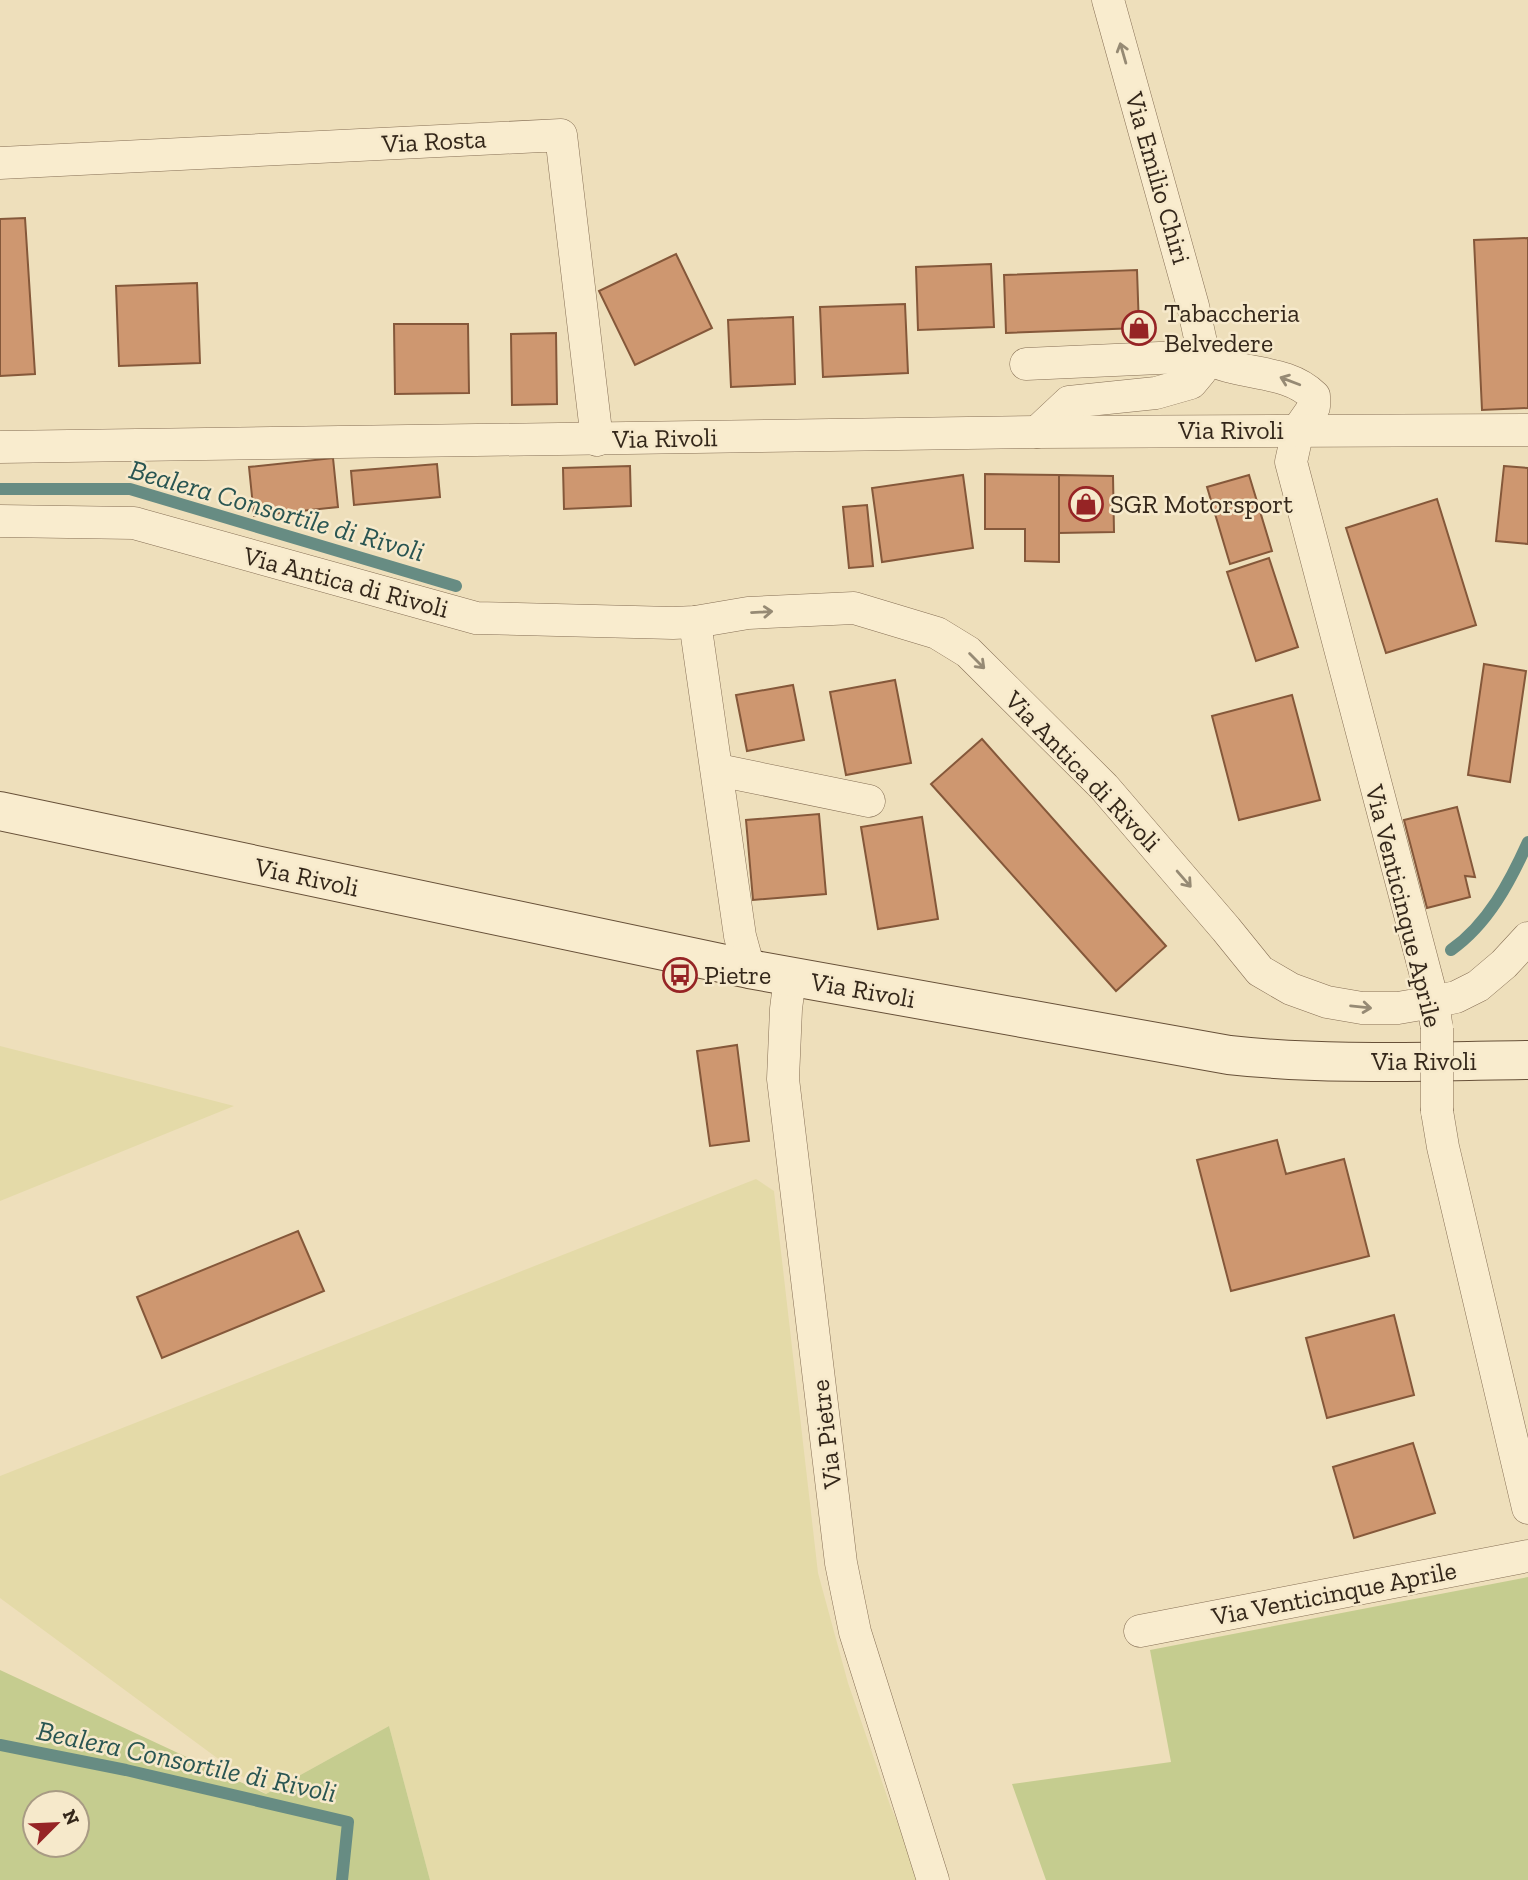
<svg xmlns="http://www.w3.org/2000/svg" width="1528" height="1880" viewBox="0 0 1528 1880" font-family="'Zilla Slab',serif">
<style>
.farmland{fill:#e4daa8}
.green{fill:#c5cc8f;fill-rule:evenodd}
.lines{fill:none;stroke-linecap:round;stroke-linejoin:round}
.stream{stroke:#678c83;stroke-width:12}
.building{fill:#ce9770;stroke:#85583a;stroke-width:2}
.street-casing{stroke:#866f55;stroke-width:33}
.secondary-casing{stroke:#675038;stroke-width:40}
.street{stroke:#f9ecce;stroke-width:32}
.secondary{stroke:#f9ecce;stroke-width:38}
.street-bridge-casing{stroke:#866f55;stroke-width:33;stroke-linecap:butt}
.street-bridge{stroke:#f9ecce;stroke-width:32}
.oneway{stroke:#968a74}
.labels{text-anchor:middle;stroke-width:5;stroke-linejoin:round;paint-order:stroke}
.street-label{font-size:26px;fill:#34271a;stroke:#f6e9cb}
.poi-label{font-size:26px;fill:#34271a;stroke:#f6e9cb;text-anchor:start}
.water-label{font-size:28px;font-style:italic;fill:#295552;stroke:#f6e9cb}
</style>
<rect width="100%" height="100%" fill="#eedfbb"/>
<!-- farmland -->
<g class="farmland">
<polygon points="0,1046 145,1083 234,1106 0,1201"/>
<polygon points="756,1179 774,1191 818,1573 848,1683 890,1805 922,1880 430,1880 389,1726 266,1794 0,1598 0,1476"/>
</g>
<!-- green -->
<g class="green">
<polygon points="1528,1577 1528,1880 1046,1880 1012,1784 1171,1762 1150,1650"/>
<path d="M 0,1670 L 266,1794 L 389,1726 L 430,1880 L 0,1880 ZM 35,1803 L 77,1803 L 77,1845 L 35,1845 Z"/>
</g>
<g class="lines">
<!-- stream -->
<g class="stream">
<polyline points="0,489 130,489 456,586"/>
<path d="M 1451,950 C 1488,924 1510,882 1528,842"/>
<polyline points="0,1745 126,1770 348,1822 342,1880"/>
</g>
</g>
<!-- building -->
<g class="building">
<polygon points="25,218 35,374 0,376 0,219"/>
<polygon points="1528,238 1528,408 1482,410 1474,240"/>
<polygon points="676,254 712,328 635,365 599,291"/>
<polygon points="991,264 994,327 918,330 916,267"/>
<polygon points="1137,270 1139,328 1006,333 1004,275"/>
<polygon points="197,283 200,363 119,366 116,286"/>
<polygon points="905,304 908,373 823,377 820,307"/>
<polygon points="793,317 795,384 731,387 728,320"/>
<polygon points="394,324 468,324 469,393 395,394"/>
<polygon points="556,333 557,404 512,405 511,334"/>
<polygon points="333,458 338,507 254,516 249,467"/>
<polygon points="437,464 440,497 354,505 351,471"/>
<polygon points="630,466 631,506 564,509 563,468"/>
<polygon points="1504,466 1528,468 1528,544 1496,541"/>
<polygon points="985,474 1059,475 1059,562 1025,561 1025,529 985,529"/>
<polygon points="963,475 973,548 882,562 872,488"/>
<polygon points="1059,475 1113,476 1114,532 1059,533"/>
<polygon points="1249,475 1272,551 1230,564 1207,487"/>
<polygon points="1437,499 1476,625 1386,653 1346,528"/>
<polygon points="867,505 873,566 849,568 843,507"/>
<polygon points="1269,558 1298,647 1256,661 1227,572"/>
<polygon points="1484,664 1526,671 1510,782 1468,775"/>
<polygon points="895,680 911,763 846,775 830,692"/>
<polygon points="793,685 804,740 747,751 736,695"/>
<polygon points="1292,695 1320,800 1239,820 1212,716"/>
<polygon points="982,739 1166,946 1116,991 931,784"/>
<polygon points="1457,807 1475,877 1465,876 1470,897 1427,908 1404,820"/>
<polygon points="819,814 826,894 753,900 746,820"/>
<polygon points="922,817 938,919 878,929 861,827"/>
<polygon points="737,1045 749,1141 710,1146 697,1051"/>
<polygon points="1277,1140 1286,1174 1344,1159 1369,1256 1231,1291 1197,1160"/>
<polygon points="298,1231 324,1291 162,1358 137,1297"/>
<polygon points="1394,1315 1414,1395 1327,1418 1306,1338"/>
<polygon points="1413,1443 1435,1513 1354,1538 1333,1467"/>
</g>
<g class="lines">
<!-- street casing -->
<g class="street-casing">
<g id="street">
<polyline points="0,163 561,135 597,440"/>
<path d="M 1026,364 L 1204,356 C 1237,377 1285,367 1314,396 L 1314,407 L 1298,430 L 1291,462 L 1433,1002 L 1436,1023"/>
<polyline points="1037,432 1069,402 1156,393 1191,383 1201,371 1204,356 1193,306 1108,0"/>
<polyline points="0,447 1037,432 1528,430"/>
<polyline points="0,521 134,523 476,618 673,623 695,622 748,613 854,608 937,633 968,652 1104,787 1226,929 1260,971 1291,989 1327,1002 1362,1008 1398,1008 1433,1002 1456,997 1478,986 1504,964 1528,938"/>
<polyline points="695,622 740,936 749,969"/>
<polyline points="718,770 869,801"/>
<polyline points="790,977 786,1009 783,1079 841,1563 855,1632 933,1880"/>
<polyline points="1437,1111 1443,1147 1528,1508"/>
<polyline points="1140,1631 1528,1556"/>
</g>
</g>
<!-- secondary casing -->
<g class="secondary-casing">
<path id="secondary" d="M 0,811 L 749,969 L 1229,1055 C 1328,1066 1429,1061 1528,1060"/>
</g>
<!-- street -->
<use href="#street" class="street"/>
<!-- secondary -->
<use href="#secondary" class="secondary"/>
<!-- street-bridge casing -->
<g class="street-bridge-casing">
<polyline id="street-bridge" points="1437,1028 1437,1111"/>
</g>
<!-- street-bridge -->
<use href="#street-bridge" class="street-bridge"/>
</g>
<!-- one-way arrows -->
<defs><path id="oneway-shaft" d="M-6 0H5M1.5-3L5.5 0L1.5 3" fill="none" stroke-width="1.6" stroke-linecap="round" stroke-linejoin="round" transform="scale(1.75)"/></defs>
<g class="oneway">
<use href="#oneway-shaft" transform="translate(1123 53) rotate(-106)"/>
<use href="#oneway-shaft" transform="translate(1290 381) rotate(-159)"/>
<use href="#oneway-shaft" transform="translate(762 612) rotate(-3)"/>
<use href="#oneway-shaft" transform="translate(977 661) rotate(45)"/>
<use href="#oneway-shaft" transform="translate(1184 879) rotate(49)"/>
<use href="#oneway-shaft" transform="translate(1361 1007) rotate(6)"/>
</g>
<!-- icons -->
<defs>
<g id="shop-ring" transform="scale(1.75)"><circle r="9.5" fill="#f6e9cb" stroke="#962425" stroke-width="1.5"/><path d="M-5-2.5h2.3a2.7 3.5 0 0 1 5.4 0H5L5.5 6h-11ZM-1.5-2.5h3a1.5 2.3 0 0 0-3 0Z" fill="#962425"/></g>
<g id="bus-ring" transform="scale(1.75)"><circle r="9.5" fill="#f6e9cb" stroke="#962425" stroke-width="1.5"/><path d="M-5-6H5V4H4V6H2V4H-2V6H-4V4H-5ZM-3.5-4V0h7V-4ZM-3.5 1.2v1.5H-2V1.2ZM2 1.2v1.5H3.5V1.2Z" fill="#962425"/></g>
</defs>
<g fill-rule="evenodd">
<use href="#shop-ring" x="1139" y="328"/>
<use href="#shop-ring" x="1086" y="504"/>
<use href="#bus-ring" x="680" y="975"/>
</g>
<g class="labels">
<!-- street labels -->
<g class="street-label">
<text transform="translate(434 141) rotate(-3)" y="9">Via Rosta</text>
<text transform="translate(1158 178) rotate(74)" y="9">Via Emilio Chiri</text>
<text x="1231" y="439">Via Rivoli</text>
<text transform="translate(665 438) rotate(-1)" y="9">Via Rivoli</text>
<text transform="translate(346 582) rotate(15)" y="9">Via Antica di Rivoli</text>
<text transform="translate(1083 771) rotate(46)" y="9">Via Antica di Rivoli</text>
<text transform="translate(307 877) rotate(12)" y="9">Via Rivoli</text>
<text transform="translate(1404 906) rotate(76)" y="9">Via Venticinque Aprile</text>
<text transform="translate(863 990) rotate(10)" y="9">Via Rivoli</text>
<text x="1424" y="1070">Via Rivoli</text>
<text transform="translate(826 1434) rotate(-97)" y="9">Via Pietre</text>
<text transform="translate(1334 1593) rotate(-11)" y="9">Via Venticinque Aprile</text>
</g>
<!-- poi labels -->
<g class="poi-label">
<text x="1164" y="322">Tabaccheria<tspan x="1164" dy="30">Belvedere</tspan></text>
<text x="1110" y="513">SGR Motorsport</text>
<text x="704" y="984">Pietre</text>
</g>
<!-- water labels -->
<g class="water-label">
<text transform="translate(277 510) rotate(16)" y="10">Bealera Consortile di Rivoli</text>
<text transform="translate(187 1761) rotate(12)" y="10">Bealera Consortile di Rivoli</text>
</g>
</g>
<!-- north arrow -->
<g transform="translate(56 1824) rotate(66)"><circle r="33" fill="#f6e9cb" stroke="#a89b84" stroke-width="2"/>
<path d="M0-5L12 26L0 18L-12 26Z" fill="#962425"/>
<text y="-10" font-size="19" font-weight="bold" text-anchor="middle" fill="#34271a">N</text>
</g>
</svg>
